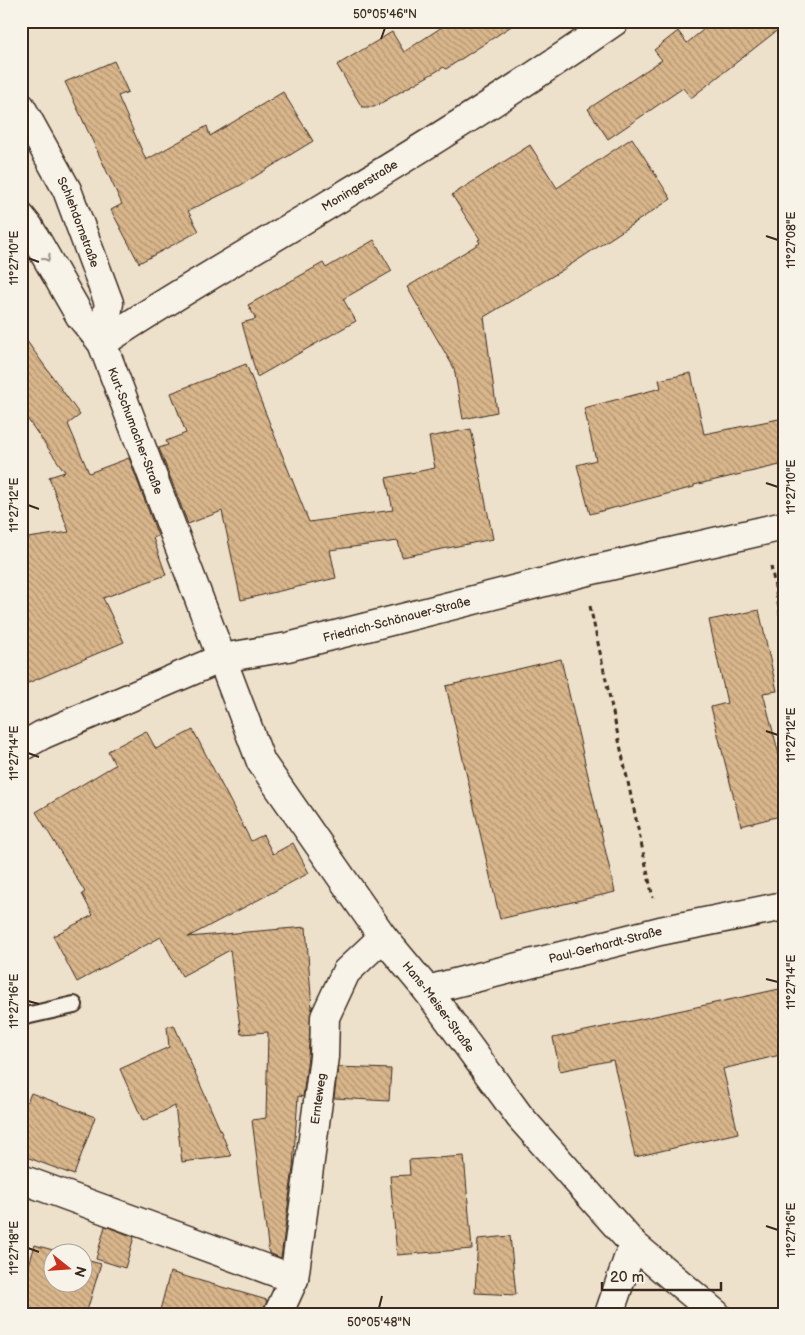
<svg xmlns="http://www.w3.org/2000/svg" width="805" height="1335" viewBox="0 0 805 1335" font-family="'Balsamiq Sans',sans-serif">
<defs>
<pattern id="building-back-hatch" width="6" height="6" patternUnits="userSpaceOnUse" patternTransform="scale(1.25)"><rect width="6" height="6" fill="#d9b68b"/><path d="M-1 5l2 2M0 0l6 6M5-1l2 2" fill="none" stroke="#b19471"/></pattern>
</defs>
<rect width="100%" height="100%" fill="#eee1cc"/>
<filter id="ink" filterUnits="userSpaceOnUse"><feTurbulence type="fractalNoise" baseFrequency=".02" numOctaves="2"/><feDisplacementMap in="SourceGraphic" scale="10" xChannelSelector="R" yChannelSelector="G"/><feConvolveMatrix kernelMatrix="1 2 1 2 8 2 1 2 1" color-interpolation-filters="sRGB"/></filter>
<g filter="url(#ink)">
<g fill="url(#building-back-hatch)" stroke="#3b2a1e">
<path d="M451,21h68l-73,48 -2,-2 -70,40h-12l-25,-42 55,-33 12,20z"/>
<path d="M714,21h70v4l-93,73 -8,-10 -75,51 -20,-30 74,-49 -8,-10 24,-19 9,12z"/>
<path d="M114,61l14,31 -10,4 28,64 61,-34 3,10 73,-44 30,49 -72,44 -53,26 11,20 -60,32 -28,-53 11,-6 -57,-122z"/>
<path d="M632,138l39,61 -110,72 -77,46 13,95 -34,7 -9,-51 -47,-81 73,-44 -2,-3 2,-1 -28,-44 78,-50 27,43z"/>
<path d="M374,240l18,31 -49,28 13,22 -99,56 -15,-54 14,-4 -8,-14 75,-42 3,5z"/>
<path d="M21,333l59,82 -12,9 21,49 40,-15 29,78 -5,2 13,37 -63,23 21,44 -103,44v-147l48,-7 -20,-55 16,-5 -44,-62z"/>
<path d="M246,364l63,158 84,-12 -7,-32 49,-10 -6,-31 42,-8 22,110 -91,18 -4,-16 -68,9 6,28 -95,22 -19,-89 -34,13 -29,-76 9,-3 -2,-4 20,-8 -15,-40z"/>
<path d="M691,373l13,61 80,-16v46l-90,21v2l-104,27 -13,-49 19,-5 -12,-52 77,-20 -2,-8z"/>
<path d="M759,610l18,81 -14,2 21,81v41l-43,11 -30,-119 16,-4 -18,-83z"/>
<path d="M561,659l54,233 -115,27 -54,-233z"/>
<path d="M193,730l58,111 12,-6 10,19 20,-11 16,30 -121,64 118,-10 6,82 -4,47 -5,41 -5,-1 -5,72 -12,90 -12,-5 -17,-133 14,-2 2,-86 -27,2 -11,-84 -48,26 -21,-39 -84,45 -24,-46 40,-21 -11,-21 3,-2 -49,-80 79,-47 -7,-14 38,-20 10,18z"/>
<path d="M784,988v66l-61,15 15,64 -103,24 -22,-97 -53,11 -7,-33z"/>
<path d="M174,1025l48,109 9,22 -49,6 -7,-56 -32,15 -23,-52 49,-22 -2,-20z"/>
<path d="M338,1067l53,2 -2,32 -55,-3z"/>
<path d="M31,1093l64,24 -21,58 -53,-20v-38z"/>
<path d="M464,1156l8,93 -75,6 -7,-79 20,-1 -1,-15z"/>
<path d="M105,1226l29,11 -9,31 -29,-9z"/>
<path d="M510,1236l6,59 -41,-2 3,-54z"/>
<path d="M35,1245l25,7h-8v30h30v-23l19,5 -15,50h-65v-23z"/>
<path d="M170,1272l97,28 -4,14h-104z"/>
</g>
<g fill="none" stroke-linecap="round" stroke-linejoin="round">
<defs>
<path id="lane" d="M21,1017l53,-12"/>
<g id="street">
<path id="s1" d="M21,107l46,83 42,113 -7,40"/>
<path id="s2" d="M21,217l8,10 51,89 22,27 159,419 122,175 44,53 93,127 113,127 83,70"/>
<path id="s3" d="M102,343c78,-52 159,-97 239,-146 93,-56 185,-114 274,-176"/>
<path id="s4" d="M21,747l21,-12 180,-77 66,-11 296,-75 200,-46"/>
<path id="s5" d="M427,990l233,-59 124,-25"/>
<path d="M21,1179l273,100 -16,35"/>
<path id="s6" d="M294,1279l30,-222 1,-40 21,-45 37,-35"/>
<path d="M609,1314l24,-70"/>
</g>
</defs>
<use href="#lane" stroke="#3b2a1e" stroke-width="20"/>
<use href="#street" stroke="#3b2a1e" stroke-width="31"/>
<g stroke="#3b2a1e" stroke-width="3" stroke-dasharray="5 4" stroke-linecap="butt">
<path d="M771,566l13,68"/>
<path d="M590,606l63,292"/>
</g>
<use href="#lane" stroke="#f7f3e8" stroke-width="16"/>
<use href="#street" stroke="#f7f3e8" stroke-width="28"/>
</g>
<defs><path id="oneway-chevron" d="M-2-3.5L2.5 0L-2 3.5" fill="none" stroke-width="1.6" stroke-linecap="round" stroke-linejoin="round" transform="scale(1.25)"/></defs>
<use stroke="#998e83" href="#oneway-chevron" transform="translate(47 258) rotate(60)"/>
</g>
<path fill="none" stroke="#3b2a1e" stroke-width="2" d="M381,39l4,-11M766,236l12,4M28,258l11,4M766,483l12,4M28,505l11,4M766,731l12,4M28,753l11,4M766,979l12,3M28,1001l11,3M766,1226l12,4M28,1248l11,4M379,1308l3,-12"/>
<g text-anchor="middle" stroke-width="5" stroke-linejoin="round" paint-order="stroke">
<g font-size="12" fill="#3b2a1e" stroke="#f7f3e8">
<text dy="4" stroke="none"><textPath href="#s3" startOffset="302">Moningerstraße</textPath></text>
<text dy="4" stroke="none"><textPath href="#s1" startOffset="129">Schlehdornstraße</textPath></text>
<text dy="4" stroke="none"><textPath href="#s2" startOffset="244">Kurt-Schumacher-Straße</textPath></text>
<text dy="4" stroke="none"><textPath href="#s4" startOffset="399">Friedrich-Schönauer-Straße</textPath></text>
<text dy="4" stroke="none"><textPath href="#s5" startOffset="184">Paul-Gerhardt-Straße</textPath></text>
<text dy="4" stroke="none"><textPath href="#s2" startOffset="901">Hans-Meiser-Straße</textPath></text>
<text dy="4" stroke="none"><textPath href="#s6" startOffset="182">Ernteweg</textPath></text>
</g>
</g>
<rect width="805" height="1335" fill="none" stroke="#f7f3e8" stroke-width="55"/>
<g transform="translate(68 1268) rotate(107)"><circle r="24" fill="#f7f3e8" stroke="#aca397"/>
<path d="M0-4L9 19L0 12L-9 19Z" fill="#c8321e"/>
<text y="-8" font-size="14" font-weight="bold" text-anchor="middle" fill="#3b2a1e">N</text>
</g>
<path d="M602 1282v8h119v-8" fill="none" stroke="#3b2a1e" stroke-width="2.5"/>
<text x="610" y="1282" font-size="15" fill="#3b2a1e" stroke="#f7f3e8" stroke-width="4" paint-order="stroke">20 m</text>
<rect x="28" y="28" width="750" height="1280" fill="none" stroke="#3b2a1e" stroke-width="2"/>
<g font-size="12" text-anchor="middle" fill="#3b2a1e">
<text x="385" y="18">50°05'46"N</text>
<text transform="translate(791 240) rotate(-90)" y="4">11°27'08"E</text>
<text transform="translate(14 258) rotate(-90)" y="4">11°27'10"E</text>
<text transform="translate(791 487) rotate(-90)" y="4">11°27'10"E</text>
<text transform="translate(14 505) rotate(-90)" y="4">11°27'12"E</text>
<text transform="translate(791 735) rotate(-90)" y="4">11°27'12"E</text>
<text transform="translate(14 753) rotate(-90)" y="4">11°27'14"E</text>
<text transform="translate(791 982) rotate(-90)" y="4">11°27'14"E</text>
<text transform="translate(14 1001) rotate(-90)" y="4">11°27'16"E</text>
<text transform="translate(791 1230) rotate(-90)" y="4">11°27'16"E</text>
<text transform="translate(14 1248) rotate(-90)" y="4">11°27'18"E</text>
<text x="379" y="1326">50°05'48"N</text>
</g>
</svg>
